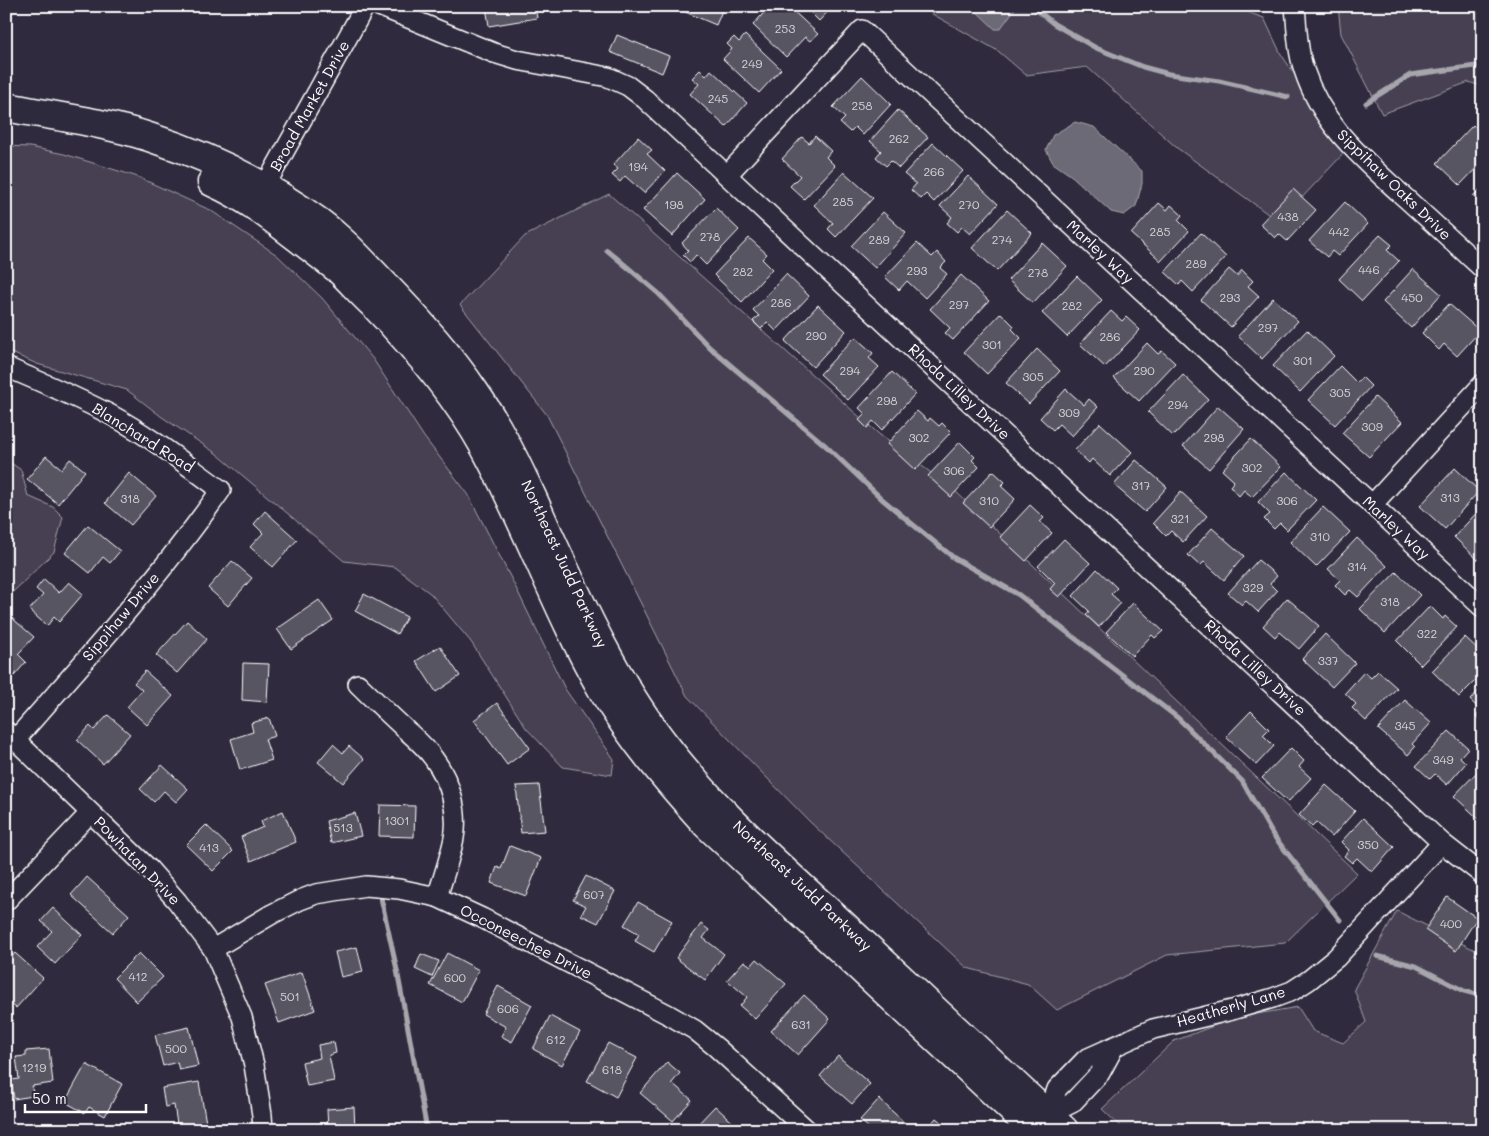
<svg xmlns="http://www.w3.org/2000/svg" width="1489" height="1136" viewBox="0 0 1489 1136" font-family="Mali,sans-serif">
<rect width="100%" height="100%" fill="#2f2a3d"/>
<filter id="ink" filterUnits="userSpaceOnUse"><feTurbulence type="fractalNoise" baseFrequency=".02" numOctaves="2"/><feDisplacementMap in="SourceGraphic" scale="10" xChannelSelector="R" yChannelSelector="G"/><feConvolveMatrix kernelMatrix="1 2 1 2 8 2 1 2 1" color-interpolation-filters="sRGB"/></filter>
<g filter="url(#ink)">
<g fill="#464152" stroke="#a2a0a8">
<path d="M918,6h312l34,12 17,36 65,97 -67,71 -102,-74 -90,-81 -61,8 -28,-24z"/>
<path d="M1338,6h145v81l-14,-5 -87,32 -41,-80z"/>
<path d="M6,146l24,1 34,7 74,23 72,33 67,45 45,43 51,61 51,78 44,57 50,98 47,97 49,70 -2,16 -49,-8 -37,-39 -55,-86 -40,-48 -36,-27 -51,-6 -127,-107 -55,-37 -35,-27 -90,-26 -30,-13 -1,-2z"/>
<path d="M609,194l271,241 73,54 404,384 -72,70 -118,12 -110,55 -29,-26 -61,-16 -157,-146 -123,-126 -140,-281 -87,-110 65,-69z"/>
<path d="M11,463l10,7 7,26 25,11 10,10 -9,35 -41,40 -7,-4v-120z"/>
<path d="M1397,911l86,43v176h-359l-22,-21 72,-68 60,-23 64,-11 15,24 30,12 23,-21 -12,-33z"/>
</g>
<g fill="#6d6a77" stroke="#a7a6ad">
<path d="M971,6h46l-17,23h-5z"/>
<path d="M1075,122l19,5 48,44v13l-6,22 -12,9 -13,-3 -38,-35 -20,-14 -7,-13 7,-15z"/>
</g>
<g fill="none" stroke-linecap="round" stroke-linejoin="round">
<g stroke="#a7a6ad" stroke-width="5">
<path d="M1032,6l22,18 42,24 47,19 26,7 50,7 69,16"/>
<path d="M1366,103l44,-28 73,-10"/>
<path d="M607,250l51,43 51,54 117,99 56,53 29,24 43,35 65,37 159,123 64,63 31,54 67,85"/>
<path d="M381,898l16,72 30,160"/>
<path d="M1377,956l39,10 48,25 19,5"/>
</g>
</g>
<g fill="#595564" stroke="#fff">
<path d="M535,6l2,12 -48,8 -3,-19z"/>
<path d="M671,6h53l-8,19z"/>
<path d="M770,6h18l30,28 -8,7 -5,-4 -19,20 -33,-32z"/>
<path d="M804,6h29l-14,15z"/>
<path d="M617,35l52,21 -7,17 -52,-21z"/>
<path d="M745,35l36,34 -22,24 -36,-34 9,-10 -5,-5 7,-7 5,5z"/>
<path d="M700,70l6,6 5,-6 36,33 -21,24 -36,-33 9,-10 -7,-6z"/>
<path d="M862,76l29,28 -28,31 -8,-8 -5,5 -10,-9 5,-5 -12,-11z"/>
<path d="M898,110l30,27 -29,31 -8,-7 -5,5 -10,-9 5,-6 -11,-10z"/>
<path d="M1473,125l8,8 -6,6 8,7v15l-23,24 -23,-22z"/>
<path d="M815,136l16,15 -5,6 9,9 -31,33 -14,-13 10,-10 -18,-17 20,-22 7,6z"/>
<path d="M638,137l14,13 -5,4 18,17 -21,22 -19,-17 -5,6 -8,-7 6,-6 -5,-4z"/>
<path d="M933,143l30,28 -29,31 -8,-8 -5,5 -10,-9 5,-6 -12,-10z"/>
<path d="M844,172l29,26 -37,39 -8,-8 5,-6 -19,-18z"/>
<path d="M677,173l28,26 -33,37 -29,-26z"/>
<path d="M968,176l30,28 -28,30 -8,-7 -5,5 -10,-9 5,-6 -12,-11z"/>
<path d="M1483,186v19l-10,-9z"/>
<path d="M1293,189l23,21 -29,31 -8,-7 -4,4 -15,-14z"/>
<path d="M1345,202l23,22 -30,32 -6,-5 -5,6 -18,-16z"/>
<path d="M1159,203l8,7 4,-5 11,10 -4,5 11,11 -28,30 -30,-27z"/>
<path d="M716,208l23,22 -33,35 -10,-10 -6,7 -7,-7 5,-5 -6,-7z"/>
<path d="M1007,210l25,23 -35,38 -25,-23z"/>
<path d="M883,212l23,21 -31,35 -24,-22z"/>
<path d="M1201,233l25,24 -33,35 -11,-11 -3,4 -14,-13z"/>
<path d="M1380,235l12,10 -5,5 12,11 -37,40 -23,-22z"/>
<path d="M749,238l18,16 -5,5 10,10 -30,33 -28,-27z"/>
<path d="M917,243l15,14 5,-5 9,10 -6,6 7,6 -22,24 -18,-17 -8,9 -14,-13z"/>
<path d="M1042,243l25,23 -34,37 -25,-23z"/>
<path d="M1229,269l8,7 5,-6 11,11 -5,5 11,10 -28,31 -30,-27z"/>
<path d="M1413,269l28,25 -30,34 -28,-26z"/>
<path d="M786,274l23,22 -33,35 -9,-9 -6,7 -8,-8 6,-5 -6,-6z"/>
<path d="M961,275l28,26 -36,39 -8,-7 5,-5 -20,-19z"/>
<path d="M1077,276l25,24 -35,37 -25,-24z"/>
<path d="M1273,298l25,23 -36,38 -24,-23z"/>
<path d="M1449,304l31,27 -23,25 -13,-12 -5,6 -17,-17z"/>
<path d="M818,305l28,26 -33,36 -28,-26z"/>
<path d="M1111,311l11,10 4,-4 14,13 -35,37 -25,-23z"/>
<path d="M1001,313l13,13 -2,3 9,9 -34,36 -23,-22z"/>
<path d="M1307,330l27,26 -34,36 -27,-26z"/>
<path d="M855,337l18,16 -4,5 10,9 -31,33 -28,-26z"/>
<path d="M1147,343l11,11 4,-3 13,12 -36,38 -25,-23z"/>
<path d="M1037,349l23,22 -31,33 -23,-21z"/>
<path d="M1340,366l17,17 5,-6 9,9 -36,39 -27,-25z"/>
<path d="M892,372l23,22 -33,36 -9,-9 -6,7 -8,-8 6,-6 -6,-6z"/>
<path d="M1183,375l25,24 -35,37 -25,-24z"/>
<path d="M1066,389l18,16 5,-6 9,8 -26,29 -13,-12 -6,6 -13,-12z"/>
<path d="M1375,397l27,25 -33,35 -27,-24z"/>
<path d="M1218,406l26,23 -35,40 -26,-23z"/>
<path d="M917,411l11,10 2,-3 9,8 3,-3 9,9 -36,38 -28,-26z"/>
<path d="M1100,423l32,29 -22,24 -18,-17 -3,4 -14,-13z"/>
<path d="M1251,439l30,28 -29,30 -8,-7 -5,6 -9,-10 4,-5 -12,-11z"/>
<path d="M960,442l15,15 -3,3 7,7 -28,30 -23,-21z"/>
<path d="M46,456l16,13 8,-10 15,12 -27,33 -31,-25z"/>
<path d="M1136,460l31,27 -22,25 -31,-27z"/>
<path d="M1455,468l24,23 -34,38 -25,-23z"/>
<path d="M993,471l12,11 -4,4 14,13 -26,28 -26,-24z"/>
<path d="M1286,472l30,28 -29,30 -7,-7 -6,6 -10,-10 6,-5 -12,-12z"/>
<path d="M129,473l27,23 -25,29 -26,-22z"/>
<path d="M1181,492l26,24 -24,26 -12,-11 -5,5 -13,-13z"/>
<path d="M1030,505l14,13 -4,4 12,11 -26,28 -26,-24z"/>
<path d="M1483,506v49l-5,5 -24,-23z"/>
<path d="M1323,507l27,25 -34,35 -26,-25z"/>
<path d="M265,511l32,29 -24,27 -23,-20 13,-14 -9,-9z"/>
<path d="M88,525l32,26 -10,12 -7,-6 -13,16 -25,-20z"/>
<path d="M1212,528l32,28 -20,24 -20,-18 -4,4 -12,-11z"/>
<path d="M1357,538l30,28 -29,31 -8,-7 -5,5 -10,-10 5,-5 -12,-11z"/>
<path d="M1064,539l26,24 -31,34 -9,-8 5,-6 -17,-17z"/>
<path d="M1258,560l19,16 -7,8 7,7 -19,21 -12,-11 -4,4 -14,-12z"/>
<path d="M232,561l20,17 -24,28 -20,-18z"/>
<path d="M1097,569l20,19 -6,6 10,9 -22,24 -13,-12 3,-4 -16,-15z"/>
<path d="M1396,572l24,23 -35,38 -25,-24z"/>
<path d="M44,579l15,14 10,-11 14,12 -24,28 -5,-5 -7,9 -18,-16 14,-15 -7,-6z"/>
<path d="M364,594l43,23 -10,17 -42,-23z"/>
<path d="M1287,598l32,28 -20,23 -20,-17 -4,5 -12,-11z"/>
<path d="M319,600l14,20 -42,29 -14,-20z"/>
<path d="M1133,603l30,28 -8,7 -3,-3 -20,21 -26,-24z"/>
<path d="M1430,606l13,13 2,-3 12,11 -36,38 -24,-24z"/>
<path d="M12,618l22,19 -16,17 8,8 -12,14 -8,-7v-45z"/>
<path d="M187,621l20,18 -30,34 -21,-18z"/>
<path d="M1325,634l30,29 -23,24 -30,-28z"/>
<path d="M1465,637l18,17v19l-24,24 -27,-26z"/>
<path d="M440,646l20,30 -24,16 -20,-31z"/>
<path d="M243,663l26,1 -2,38 -25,-2z"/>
<path d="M145,671l28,25 -26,29 -20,-18 15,-17 -8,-7z"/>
<path d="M1378,671l19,17 -31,33 -14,-13 4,-4 -11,-11 19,-21 7,6z"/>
<path d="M1483,686v36l-7,-6 5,-5 -11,-11z"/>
<path d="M1405,700l26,23 -19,21 3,3 -7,8 -30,-26z"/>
<path d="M497,703l33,45 -23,17 -33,-45z"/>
<path d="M1251,711l18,18 -6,6 11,11 -18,19 -30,-28z"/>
<path d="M108,715l22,19 -27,30 -26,-24 13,-14 4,4z"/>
<path d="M269,718l6,18 -10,3 7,21 -32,10 -9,-31 22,-7 -2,-9z"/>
<path d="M1449,731l19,17 -8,9 6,6 -19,22 -12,-11 -5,5 -14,-13z"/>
<path d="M333,744l10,9 6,-7 15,13 -21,24 -25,-21z"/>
<path d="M1291,748l13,13 -5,6 12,11 -23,24 -26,-24z"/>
<path d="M162,765l26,24 -12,13 -12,-11 -10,11 -14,-13z"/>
<path d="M1477,772l6,6v45l-29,-27z"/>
<path d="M539,785l6,46 -24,2 -5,-47z"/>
<path d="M1326,785l29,26 -23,26 -16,-15 -4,4 -13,-11z"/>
<path d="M380,805l35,1 -1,31 -35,-1z"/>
<path d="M283,811l13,31 -45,19 -10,-24 22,-10 -2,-6z"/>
<path d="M355,813l6,23 -30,7 -5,-22z"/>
<path d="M1363,818l31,29 -22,25 -15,-14 -5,5 -8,-7 5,-6 -8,-8z"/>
<path d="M206,825l27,26 -20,20 -27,-26z"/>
<path d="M510,846l31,12 -15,38 -35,-13 6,-16 4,2z"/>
<path d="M586,876l29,15 -17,32 -17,-8 5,-9 -13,-6z"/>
<path d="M87,877l42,38 -16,18 -42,-38z"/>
<path d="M1447,897l30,21 -21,33 -31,-21z"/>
<path d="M638,902l34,19 -18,31 -19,-11 4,-7 -15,-9z"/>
<path d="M53,908l29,27 -27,29 -18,-17 15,-16 -11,-10z"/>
<path d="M701,924l8,6 -6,8 21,16 -19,26 -29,-22z"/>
<path d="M1483,936v22l-8,-3z"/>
<path d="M357,947l6,25 -22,5 -6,-25z"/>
<path d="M15,953l28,25 -27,30 -10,-8v-22l3,-3 -3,-3v-9z"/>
<path d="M139,953l24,24 -26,25 -23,-24z"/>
<path d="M447,953l32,17 -17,32 -32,-17z"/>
<path d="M421,954l18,7 -7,16 -17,-8z"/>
<path d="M757,959l29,25 -31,35 -15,-13 7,-9 -20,-17 17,-19 7,5z"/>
<path d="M302,972l13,38 -36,13 -14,-38z"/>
<path d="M498,986l34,19 -20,37 -11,-6 5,-9 -23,-13z"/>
<path d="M804,995l26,24 -32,36 -27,-24z"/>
<path d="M550,1016l30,16 -18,33 -29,-16z"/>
<path d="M189,1027l9,39 -19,4 -2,-8 -14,4 -8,-31z"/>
<path d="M334,1042l2,11 -7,2 5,26 -27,5 -5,-24 18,-4 -2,-13z"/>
<path d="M608,1043l29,15 -21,39 -29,-16z"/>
<path d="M49,1049l4,34 -21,3 1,10 -19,3 -3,-19 8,-1 -3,-22 10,-1v-5z"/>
<path d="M838,1056l32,28 -18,20 -32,-28z"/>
<path d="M667,1062l13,11 -8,10 20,17 -19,21 -33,-28z"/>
<path d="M86,1064l36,20 -17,32 -16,-9 -4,6 -20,-11z"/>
<path d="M199,1082l8,47 -29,1 -4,-25 -9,2 -3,-19z"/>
<path d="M879,1099l29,27 -3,4h-34l-11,-10z"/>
<path d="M715,1106l26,24h-42l-3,-4z"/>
<path d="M354,1107l1,23h-27l-1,-21z"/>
<path d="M936,1118l14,12h-24z"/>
</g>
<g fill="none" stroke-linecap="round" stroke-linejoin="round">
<defs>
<g id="minor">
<path d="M379,6l115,47 23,7 91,17 20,9 17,13 782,730 15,14 41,32"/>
<path d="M1295,6c2,21 2,44 9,64 18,55 57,87 97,124 28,25 55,50 82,75"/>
<path d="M727,175l135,-145 621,578"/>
<path d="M259,197l106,-191"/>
<path d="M6,367c35,15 71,30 105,48 39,21 74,49 110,75 -62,88 -134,169 -206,250"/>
<path d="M1372,505l111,-121"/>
<path d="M358,684c15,15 31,30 47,45 10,9 21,18 29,30 16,22 25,52 20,79 -4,20 -11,40 -17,59"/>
<path d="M7,732l142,137 28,32 36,48 29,68 12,48 8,50 1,15"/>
<path d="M6,901l84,-88"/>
<path d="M213,949l59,-35 28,-14 16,-6 50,-8 33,3 38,8 45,21 187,97 26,15 22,18 90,82"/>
<path d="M1048,1115l9,-26 29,-30 67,-30 79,-19 41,-12 19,-7 17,-11 27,-22 106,-115"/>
<path d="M1044,1119l4,-4 24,-12 28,-30 14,-26"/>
</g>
<g id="highway">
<path d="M6,107c47,9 97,15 143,30 59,19 119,48 170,85 23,17 42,38 61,58 34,35 67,71 94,111 19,27 35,57 49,87 9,18 17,37 25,55 33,72 66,145 114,208 51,68 115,123 177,180 75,70 150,139 225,209"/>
<path d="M212,182c32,14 59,35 86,56 14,11 27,21 40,31 12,11 23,24 35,35 43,44 82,90 112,144 43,79 73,165 118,243 29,49 66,92 104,134l327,305"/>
</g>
</defs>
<use href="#minor" stroke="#fff" stroke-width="22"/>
<use href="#highway" stroke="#fff" stroke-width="31"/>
<use href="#minor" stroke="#2f2a3d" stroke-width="19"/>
<use href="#highway" stroke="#2f2a3d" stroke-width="28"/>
</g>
</g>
<g text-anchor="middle" stroke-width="4.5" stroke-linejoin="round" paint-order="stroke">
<g font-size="12" fill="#d6d4d8">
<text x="785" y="33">253</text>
<text x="752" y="68">249</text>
<text x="718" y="103">245</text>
<text x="862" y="110">258</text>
<text x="899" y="143">262</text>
<text x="638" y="171">194</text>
<text x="934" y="176">266</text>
<text x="843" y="206">285</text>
<text x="674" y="209">198</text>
<text x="969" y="209">270</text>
<text x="1288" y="221">438</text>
<text x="1160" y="236">285</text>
<text x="1339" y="236">442</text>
<text x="710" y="241">278</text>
<text x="879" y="244">289</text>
<text x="1002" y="244">274</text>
<text x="1196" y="268">289</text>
<text x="1369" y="274">446</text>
<text x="917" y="275">293</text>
<text x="743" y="276">282</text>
<text x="1038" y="277">278</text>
<text x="1230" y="302">293</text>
<text x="1412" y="302">450</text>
<text x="781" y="307">286</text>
<text x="959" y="309">297</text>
<text x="1072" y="310">282</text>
<text x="1268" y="332">297</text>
<text x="816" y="340">290</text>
<text x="1110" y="341">286</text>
<text x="992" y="349">301</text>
<text x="1303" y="365">301</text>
<text x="850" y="375">294</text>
<text x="1144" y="375">290</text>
<text x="1033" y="381">305</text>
<text x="1340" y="397">305</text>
<text x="887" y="405">298</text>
<text x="1178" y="409">294</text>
<text x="1069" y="417">309</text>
<text x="1372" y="431">309</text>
<text x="919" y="442">302</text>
<text x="1214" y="442">298</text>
<text x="1252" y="472">302</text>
<text x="954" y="475">306</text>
<text x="1141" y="490">317</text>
<text x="1450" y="502">313</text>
<text x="130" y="503">318</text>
<text x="989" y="505">310</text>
<text x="1287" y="505">306</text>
<text x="1180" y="523">321</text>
<text x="1320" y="541">310</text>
<text x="1357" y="571">314</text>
<text x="1253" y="592">329</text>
<text x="1390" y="606">318</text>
<text x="1427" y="638">322</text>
<text x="1328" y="665">337</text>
<text x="1405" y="730">345</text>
<text x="1443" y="764">349</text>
<text x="397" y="825">1301</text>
<text x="343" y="832">513</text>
<text x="1368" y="849">350</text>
<text x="209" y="852">413</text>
<text x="594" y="899">607</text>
<text x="1451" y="928">400</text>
<text x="138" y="981">412</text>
<text x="455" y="982">600</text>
<text x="290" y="1001">501</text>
<text x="508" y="1013">606</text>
<text x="801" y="1029">631</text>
<text x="556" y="1044">612</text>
<text x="176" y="1053">500</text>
<text x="34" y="1072">1219</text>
<text x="612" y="1074">618</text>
</g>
<g font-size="15" fill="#fff" stroke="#2f2a3d">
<text transform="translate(310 106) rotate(-61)" y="5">Broad Market Drive</text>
<text transform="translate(1394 185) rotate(44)" y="5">Sippihaw Oaks Drive</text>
<text transform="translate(1100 252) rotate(43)" y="5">Marley Way</text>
<text transform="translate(959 392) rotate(43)" y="5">Rhoda Lilley Drive</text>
<text transform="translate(143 438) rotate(32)" y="5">Blanchard Road</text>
<text transform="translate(1396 528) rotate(43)" y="5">Marley Way</text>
<text transform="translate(564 564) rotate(65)" y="5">Northeast Judd Parkway</text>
<text transform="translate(121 617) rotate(-50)" y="5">Sippihaw Drive</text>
<text transform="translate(1255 668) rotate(43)" y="5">Rhoda Lilley Drive</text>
<text transform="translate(137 861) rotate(46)" y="5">Powhatan Drive</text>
<text transform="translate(802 886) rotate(43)" y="5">Northeast Judd Parkway</text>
<text transform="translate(526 942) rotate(27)" y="5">Occoneechee Drive</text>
<text transform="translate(1231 1007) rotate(-16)" y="5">Heatherly Lane</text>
</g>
</g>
<rect width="1489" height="1136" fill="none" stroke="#2f2a3d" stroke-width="25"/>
<rect x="12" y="12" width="1464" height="1111" fill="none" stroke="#fff" stroke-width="2" filter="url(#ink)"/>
<path d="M25 1104v8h121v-8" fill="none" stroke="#ffffff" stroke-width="2.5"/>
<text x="32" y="1104" font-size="15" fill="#ffffff" stroke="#2f2a3d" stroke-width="4" paint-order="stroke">50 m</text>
</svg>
